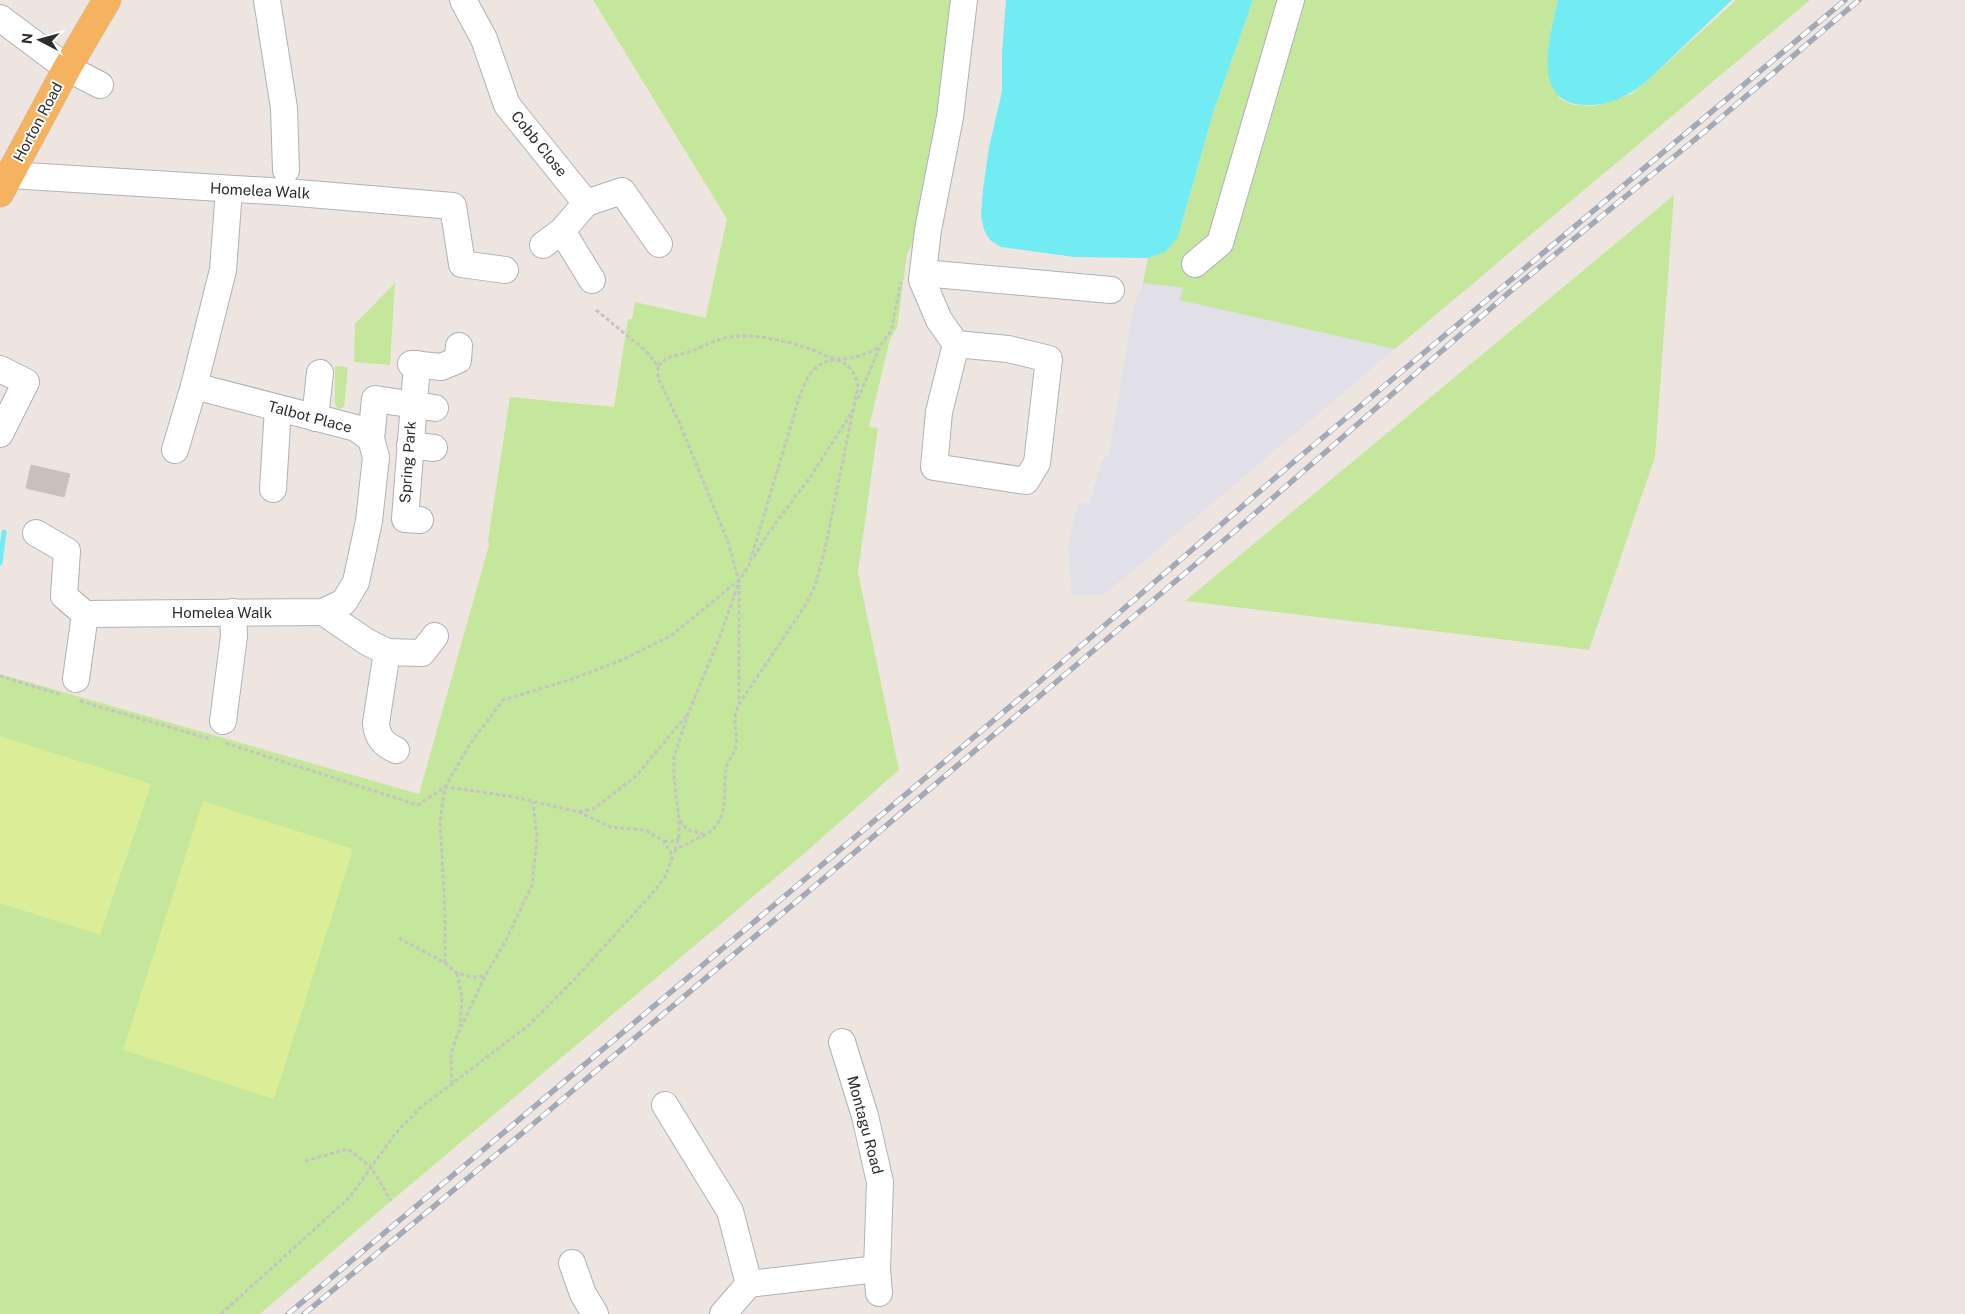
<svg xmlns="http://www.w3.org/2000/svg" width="1965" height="1314" viewBox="0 0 1965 1314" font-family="'Public Sans',sans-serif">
<rect width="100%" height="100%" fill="#efe5e0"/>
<path fill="#e1e0e8" d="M1143,283l41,5 -4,12 215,49 -290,245 -33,1 -4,-50 10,-43 11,2 14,-46 6,-4 24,-146z"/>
<g fill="#c5e79b">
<path d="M593,0h360l-31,224 -15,30 -10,74 -7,11 -21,88 9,1 -20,144 41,198 -99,87 -409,344 -131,113h-260v-640l419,120 70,-249 -1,-5 22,-143 104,10 14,-88h4l3,-17 71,16 1,-7 20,-92z"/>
<path d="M1253,0h305l-7,30 8,68 14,7 22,1 36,-12 15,-12 90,-82h74l-415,349 -216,-49 5,-12 -41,-5 5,-25 17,-6 13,-15 35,-124z"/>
<path d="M1674,195l-19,262 -66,193 -404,-49z"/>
<path d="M395,283l-5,82 -36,-3 1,-38z"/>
<path d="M335,366l13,1 -4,40 -6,2 -3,-6z"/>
</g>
<g fill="#dbee97">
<path d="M0,736l151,48 -51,151 -100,-32z"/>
<path d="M203,801l150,48 -79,250 -151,-49z"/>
</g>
<g fill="#71ecf3">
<path d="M1006,0h247l-40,113 -35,124 -13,15 -17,6 -74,-1 -73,-10 -11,-7 -6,-10 -3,-13 2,-28 6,-42 13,-56v-38z"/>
<path d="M1558,0h174l-86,82c-16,13 -38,24 -59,23 -58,0 -37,-69 -29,-105z"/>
</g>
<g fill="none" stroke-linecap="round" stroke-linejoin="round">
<path stroke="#71ecf3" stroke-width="5" d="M0,563l4,-31"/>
</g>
<path fill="#c8c1bb" stroke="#cbc1b9" d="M31,465l39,9 -6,23 -38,-9z"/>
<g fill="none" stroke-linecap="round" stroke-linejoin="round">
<defs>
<g id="minor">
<path d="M267,0l17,108 2,62"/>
<path d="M463,0l21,39 23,66 79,98"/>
<path d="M0,18l67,50 33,17"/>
<path d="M10,175l276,17 167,14 9,58"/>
<path d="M543,245l19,-14"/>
<path d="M462,264l43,6"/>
<path d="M1195,264l25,-21 71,-243"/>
<path d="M923,273l188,17"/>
<path d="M592,280l-30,-49 24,-28 36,-12 37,53"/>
<path d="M956,344l52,5 41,10 -12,104 -11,18 -92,-14 5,-55 17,-68 -17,-24 -17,-40 6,-50 22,-113 14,-117"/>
<path d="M411,364l30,3 17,-7 1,-14"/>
<path d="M417,364l-12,155 15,1"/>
<path d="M0,369l26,13 -26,52"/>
<path d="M315,418l5,-45"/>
<path d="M371,439l4,-40 60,9"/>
<path d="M410,445l24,3"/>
<path d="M175,450l19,-64 29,-116 6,-80"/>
<path d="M273,489l5,-81"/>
<path d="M36,533l31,18 -3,45 21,18 238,-2 21,-10 12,-20 13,-61 7,-64 -5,-18 -15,-11 -162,-42"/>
<path d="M323,612l44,30 20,10"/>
<path d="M76,679l9,-65"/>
<path d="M223,721l11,-85 -1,-24"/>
<path d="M396,750c-13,-6 -19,-13 -20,-27l11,-71 35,1 13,-17"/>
<path d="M842,1042l23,74 15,66 -3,87 2,24"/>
<path d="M665,1105l65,106 19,73"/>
<path d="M572,1263l11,31 12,20"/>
<path d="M723,1314l26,-30 128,-15"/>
</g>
<path id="major" d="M0,193l67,-125 40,-68"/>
</defs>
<use href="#minor" stroke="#adb2ba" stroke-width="28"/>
<use href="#major" stroke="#c4c4c4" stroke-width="29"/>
<g stroke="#c4c4c4" stroke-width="3" stroke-dasharray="4 2.5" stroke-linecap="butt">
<path d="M596,310l50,41 12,15v12l21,44 49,120 11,39v122"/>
<path d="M658,366c15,-14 18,-9 34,-15 16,-7 29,-14 47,-15 23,-1 50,6 72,13 8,3 20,10 28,10 13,0 30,-5 40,-12"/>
<path d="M858,399l22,-53 11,-15 10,-49"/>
<path d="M754,557l15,-25 42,-56 43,-67"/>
<path d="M0,676l62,19"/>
<path d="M80,701l130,38"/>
<path d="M579,812l16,-4 41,-32 50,-60"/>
<path d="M680,820l7,10 16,4"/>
<path d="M664,841l7,1 8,-4"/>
<path d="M675,850l4,-12v-18l-5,-43v-20l14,-43 33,-80 18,-53 12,-19"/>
<path d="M674,852c13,-12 34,-14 44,-29 10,-15 5,-37 8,-53 1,-10 9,-16 10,-25 2,-17 -5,-23 3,-41l66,-98 10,-20 10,-37 33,-163c-6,-30 -32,-35 -50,-9 -3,5 -5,12 -8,18l-50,167"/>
<path d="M399,938l46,25 12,10 15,4 13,-1"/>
<path d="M445,963v-50l-5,-93 5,-33 25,-43 33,-44 66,-20 53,-20 50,-25 66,-54"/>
<path d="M457,973l5,24 -2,30"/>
<path d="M452,1084l-1,-29 5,-17 29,-62 20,-34 27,-57 5,-47 -4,-36"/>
<path d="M305,1161l43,-12 23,18 20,34"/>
<path d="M221,1314l129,-117 45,-63 25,-26 109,-83 44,-44 77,-85 15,-19 8,-21 -10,-16 -18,-10 -35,-3 -31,-15 -70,-16 -64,-9 -27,18 -193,-62"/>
</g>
<use href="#minor" stroke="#fff" stroke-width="26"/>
<use href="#major" stroke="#f5b25f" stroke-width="28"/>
<defs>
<g id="rail">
<path d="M288,1314l743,-625 259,-224 555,-465"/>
<path d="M304,1314l228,-189 697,-589 284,-247 191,-157 155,-132"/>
</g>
</defs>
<use href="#rail" stroke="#a2aab8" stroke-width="5.5"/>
<use href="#rail" stroke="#fff" stroke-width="4" stroke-dasharray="11" stroke-linecap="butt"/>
</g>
<g text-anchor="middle" stroke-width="4" stroke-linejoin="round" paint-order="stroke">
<g font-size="15" fill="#2d2d2d" stroke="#fff">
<text transform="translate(38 122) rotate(-62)" y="5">Horton Road</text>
<text transform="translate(539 144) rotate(51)" y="5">Cobb Close</text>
<text transform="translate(260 191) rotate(3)" y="5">Homelea Walk</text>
<text transform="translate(310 417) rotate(15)" y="5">Talbot Place</text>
<text transform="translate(408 462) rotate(-86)" y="5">Spring Park</text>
<text x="222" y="618">Homelea Walk</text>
<text transform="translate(865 1125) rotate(75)" y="5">Montagu Road</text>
</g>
</g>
<g transform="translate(40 40) rotate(276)" stroke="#ffffff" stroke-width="4" paint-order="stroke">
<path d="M0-4L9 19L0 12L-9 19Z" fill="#2d2d2d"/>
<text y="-8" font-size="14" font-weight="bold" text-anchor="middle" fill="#2d2d2d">N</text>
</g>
</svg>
